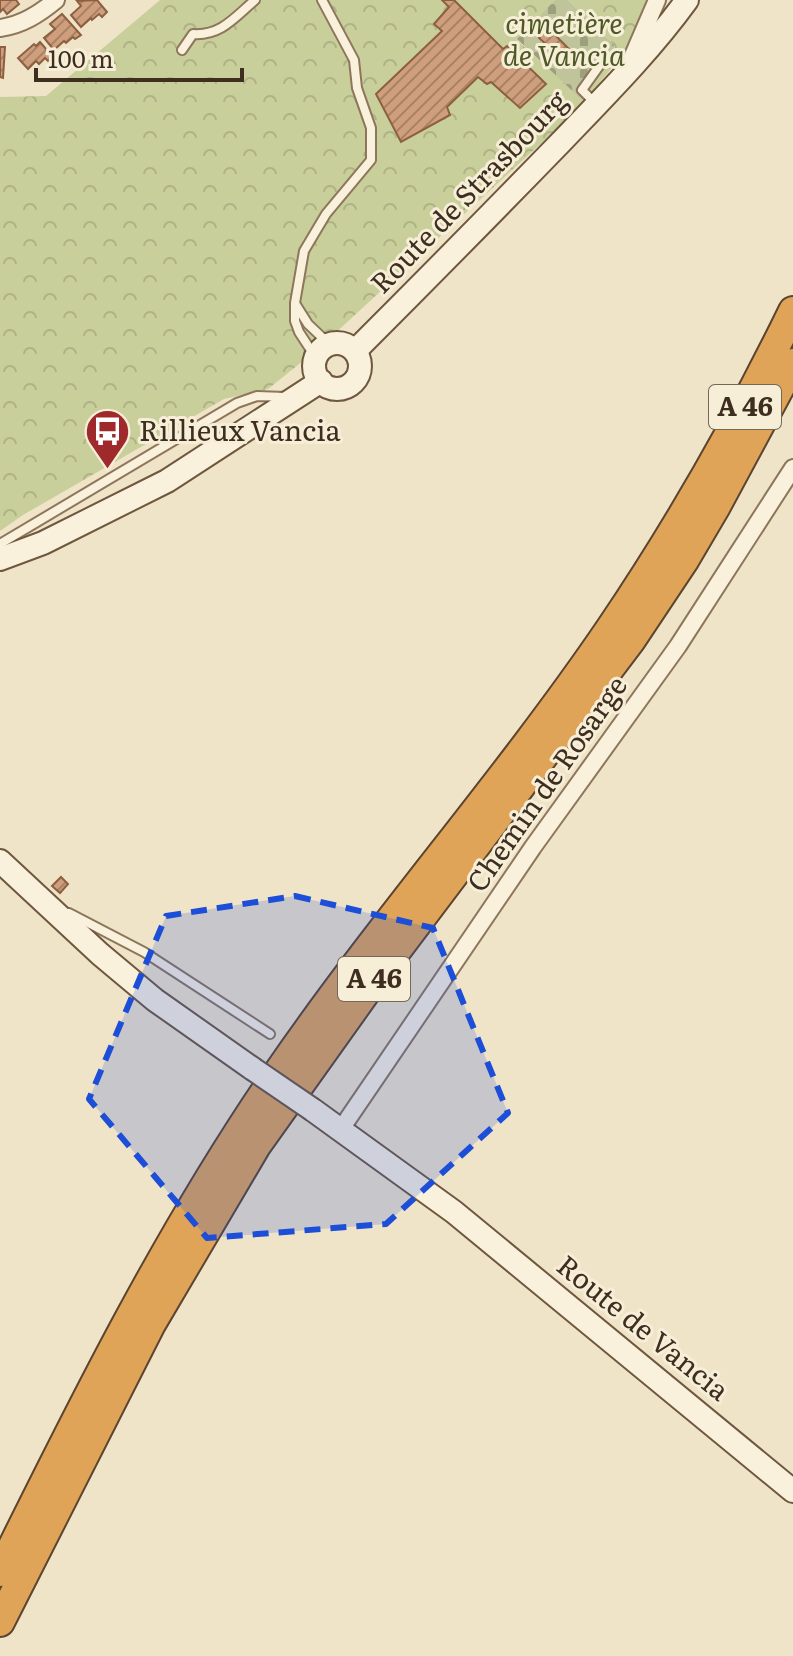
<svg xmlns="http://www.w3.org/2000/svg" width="793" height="1656" viewBox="0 0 793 1656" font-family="Literata,serif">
<defs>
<pattern id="forest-crowns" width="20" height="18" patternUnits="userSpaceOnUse" patternTransform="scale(2)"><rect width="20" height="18" fill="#c9cf9b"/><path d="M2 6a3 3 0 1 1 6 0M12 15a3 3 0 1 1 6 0" fill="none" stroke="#aeb285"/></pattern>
<pattern id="cemetery-stones" width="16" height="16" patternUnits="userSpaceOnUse" patternTransform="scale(2)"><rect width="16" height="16" fill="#bfc49a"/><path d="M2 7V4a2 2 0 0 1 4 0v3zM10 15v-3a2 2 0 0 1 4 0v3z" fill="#9ca07d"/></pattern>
<pattern id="building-hatch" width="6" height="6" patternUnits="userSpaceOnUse" patternTransform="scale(2)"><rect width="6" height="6" fill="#cf9f7d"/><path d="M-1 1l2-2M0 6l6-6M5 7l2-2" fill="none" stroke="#a98266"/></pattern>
</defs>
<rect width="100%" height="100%" fill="#f0e4c8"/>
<path fill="url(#forest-crowns)" d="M160,0h395l-38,40 65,59 33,-53 -47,-46h83l-30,57 -47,56 -256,236 -50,40 -44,10 -201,116 -23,16v-434l46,-1z"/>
<path fill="url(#cemetery-stones)" d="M555,0h13l47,46 -33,54 -65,-61z"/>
<g fill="url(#building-hatch)" stroke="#8d5f41" stroke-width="2">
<path d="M0,0h16l3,4 -12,10 -4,-5 -3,3z"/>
<path d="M97,0l10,12 -5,5 -3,-3 -7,6 -1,-2 -10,9 -10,-12 10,-9 -4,-5z"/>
<path d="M442,0h12l49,49 4,-3 39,38 -26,24 -29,-26 -4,2 -9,-7 -31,30 3,8 -49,27 -25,-48 66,-63 -8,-7 15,-17z"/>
<path d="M62,14l19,21 -6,4 -2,-2 -7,6 -2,-2 -10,9 -10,-12 11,-9 -5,-5z"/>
<path d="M548,28l27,27 -8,8 -28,-25z"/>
<path d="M40,42l13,15 -5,4 -3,-3 -6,6 -3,-3 -8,8 -10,-11 16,-14 2,2z"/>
<path d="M0,47h5l-2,31 -3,-1z"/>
<path d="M61,877l7,7 -8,9 -8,-7z"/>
</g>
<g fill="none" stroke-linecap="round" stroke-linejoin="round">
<defs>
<g id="lane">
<path d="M182,50l11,-16c28,2 42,-17 62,-34"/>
<path d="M596,104l-14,-14 20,-28"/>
<path d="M296,305l12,19 21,20"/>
<path d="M316,358l-17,-26 -4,-11v-18l9,-52 22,-37 45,-54v-32l-14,-40 -3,-28 -32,-60"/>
<path d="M0,544l237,-141 20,-7 28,1"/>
<path d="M69,913l75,39 126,82"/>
</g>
<g id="street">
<path d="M0,28c22,-3 39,-14 56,-28"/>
<path d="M629,65l28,-65"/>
<path d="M341,1129l192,-282 145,-201 115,-178"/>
</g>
<g id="secondary">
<circle cx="337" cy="366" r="23"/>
<path d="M355,351c69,-69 138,-139 206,-209 44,-46 89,-91 126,-142"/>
<path d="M0,559l43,-16 124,-62 154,-100"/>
<path d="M0,861l100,93 55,46 98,69"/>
<path d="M313,1110l141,102 339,279"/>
</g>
<g id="highway">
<path d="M0,1572c84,-170 169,-341 277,-498 105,-153 228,-291 333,-445 69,-102 129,-207 183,-318"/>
<path d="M0,1622l151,-298 105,-178 119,-167 256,-339 54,-81 30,-51 78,-145"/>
</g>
</defs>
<use href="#lane" stroke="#8d765c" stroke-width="12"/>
<use href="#street" stroke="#8d765c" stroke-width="20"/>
<use href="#secondary" stroke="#6f573f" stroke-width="26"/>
<use href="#highway" stroke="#5b4430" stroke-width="32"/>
<use href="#lane" stroke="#faf1dc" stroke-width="8"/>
<use href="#street" stroke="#faf1dc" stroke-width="16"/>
<use href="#secondary" stroke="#faf1dc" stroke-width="22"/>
<use href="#highway" stroke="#e0a458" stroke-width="28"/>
<defs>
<path id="secondary-bridge" d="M253,1069l60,41"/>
</defs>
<use href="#secondary-bridge" stroke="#6f573f" stroke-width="26" stroke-linecap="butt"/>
<use href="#secondary-bridge" stroke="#faf1dc" stroke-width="22"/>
</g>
<path fill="#1d4ed8" fill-opacity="0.2" stroke="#1d4ed8" stroke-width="6" stroke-dasharray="16 10" stroke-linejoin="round" d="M295,896l138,32 75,185 -122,111 -179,14 -118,-139 77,-183z"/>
<defs>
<symbol id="bus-pin" viewBox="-11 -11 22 30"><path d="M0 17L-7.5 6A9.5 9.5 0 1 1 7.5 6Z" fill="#9e2a2b" stroke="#f7eed8"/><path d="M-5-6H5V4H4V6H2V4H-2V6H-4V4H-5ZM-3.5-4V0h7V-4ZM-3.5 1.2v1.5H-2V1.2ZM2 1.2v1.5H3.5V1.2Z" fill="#fff"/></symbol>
</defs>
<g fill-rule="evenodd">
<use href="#bus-pin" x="82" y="406" width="51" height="69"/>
</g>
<g text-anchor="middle" stroke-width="6" stroke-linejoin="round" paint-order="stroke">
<g fill="#f7eed8" stroke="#756857" stroke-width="2">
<rect x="709" y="385" width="72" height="44" rx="6"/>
<rect x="338" y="957" width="72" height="44" rx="6"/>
</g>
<g font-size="26" font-weight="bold" fill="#3d2e20">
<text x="745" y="416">A 46</text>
<text x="374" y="988">A 46</text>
</g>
<g font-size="28" font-style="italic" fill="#4d5a26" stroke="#f7eed8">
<text x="564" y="34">cimetière<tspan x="564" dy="32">de Vancia</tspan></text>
</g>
<g font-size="28" fill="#3d2e20" stroke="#f7eed8">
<text transform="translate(469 192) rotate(-46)" y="10">Route de Strasbourg</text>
<text transform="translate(547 784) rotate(-55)" y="10">Chemin de Rosarge</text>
<text transform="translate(643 1328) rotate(39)" y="10">Route de Vancia</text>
</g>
<g font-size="28" fill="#3d2e20" stroke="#f7eed8" text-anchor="start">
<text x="139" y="441">Rillieux Vancia</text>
</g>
</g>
<path d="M36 68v12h206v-12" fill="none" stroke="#3d2e20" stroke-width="4"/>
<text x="48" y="68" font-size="24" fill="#3d2e20" stroke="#f7eed8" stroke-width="6" paint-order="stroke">100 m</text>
</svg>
